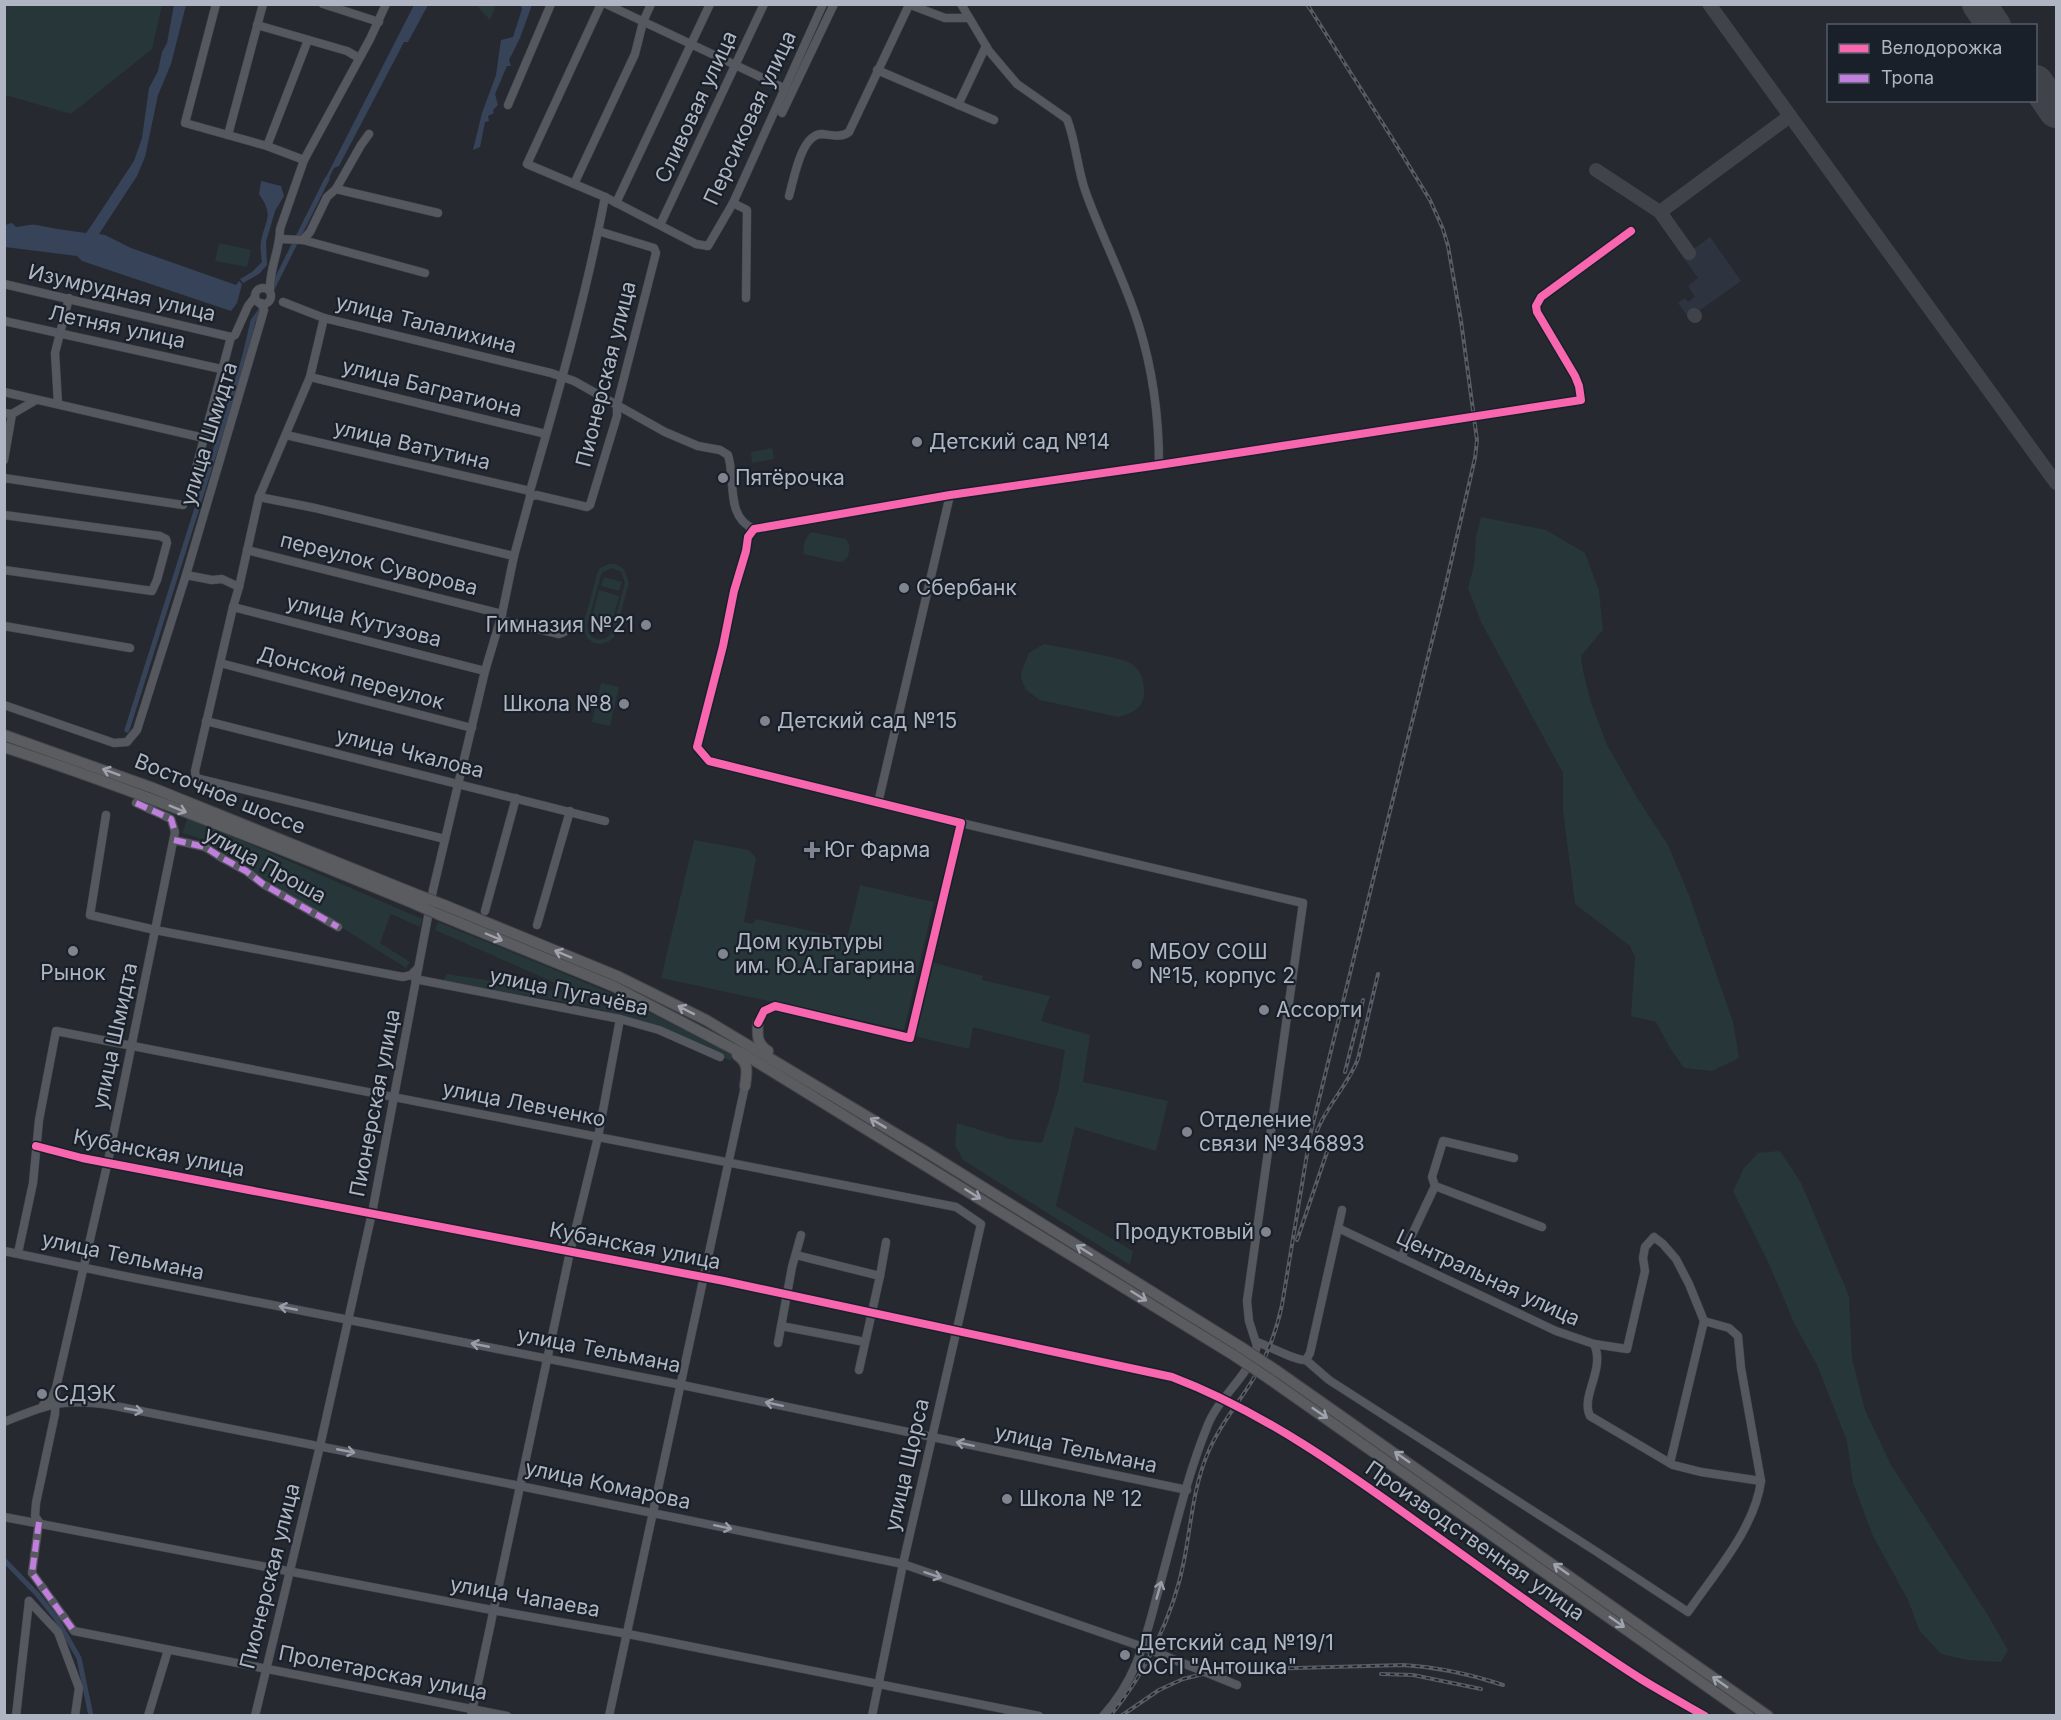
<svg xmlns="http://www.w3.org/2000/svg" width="2061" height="1720" viewBox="0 0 2061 1720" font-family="Inter,sans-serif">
<rect width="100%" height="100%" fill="#262a30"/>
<path fill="#2e343f" d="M1710,237l31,44 -52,37 -11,-15 7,-5 3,4 7,-5 -7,-11 10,-8 -15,-21z"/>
<g fill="#273638" fill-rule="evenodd">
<path d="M4,5l1,-1 157,1 -10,44 -81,65 -66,-19z"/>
<path d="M476,5h20l-6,15z"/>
<path d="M219,243l32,7 -4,17 -32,-6z"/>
<path d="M772,448l2,11 -22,4 -1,-11z"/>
<path d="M1481,517l65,13 39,23 14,38 4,39 -22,26 2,15 8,31 16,43 31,54 30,46 21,50 44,127 6,36 -27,13 -28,-3 -14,-20 -14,-26 -25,-6 4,-59 -5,-11 -55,-42 -12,-94v-37l-82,-151 -13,-34 6,-23 2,-29z"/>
<path d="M811,532l35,7 4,7c-1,8 -2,16 -12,16l-34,-8c-2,-6 1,-17 7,-22z"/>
<path d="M609,564h7l8,5 5,14 -15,54 -5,4 -7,3 -8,-1 -7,-5 -4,-12 14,-52 3,-6zM612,568l9,4 4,11 -14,51c-7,7 -16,7 -22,0l-2,-8 14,-51 2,-3z"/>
<path d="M604,577l18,5 -3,9 -18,-5z"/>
<path d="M599,590l20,6 -7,27 -20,-5z"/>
<path d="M1044,644c15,3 77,13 86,19 12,7 15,19 14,32 -2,14 -13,19 -26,22l-78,-17 -14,-10 -5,-12 1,-8 7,-17z"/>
<path d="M601,683l18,4 -9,39 -18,-4z"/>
<path d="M188,817l234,102 -2,8 -29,-13 -11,29 30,19 -4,6 -204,-129 -20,-6z"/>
<path d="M694,840l55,10 7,8 -12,64 9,2 3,-5 91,20 13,-54 74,17 -30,128 -243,-52z"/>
<path d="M438,922l175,72 118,60v7c-26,-12 -52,-27 -80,-37 -65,-22 -141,-31 -209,-41l5,-9 115,18 -9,-10 -118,-52z"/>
<path d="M932,962l51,14 -1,4 68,16 -9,25 49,14 -7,47 85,19 -12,50 -81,-24 -19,79 77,45 -3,14 -167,-105 -8,-15 2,-22 53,16 32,4 16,-51 7,-42 -92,-23 -4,22 -55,-13z"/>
<path d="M1780,1151l21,32 48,113 3,62 13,52 26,55 98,152 19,33 -7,12 -34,-2 -26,-6 -22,-24 -11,-30 -35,-64 -20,-53 -6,-42 -30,-76 -22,-40 -26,-61 -36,-73 11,-23 14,-15z"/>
</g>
<g fill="#374358">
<path d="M174,5h12l-15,59 -13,31 -13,62 -8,19 -38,58 6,1 26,13 105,37 3,-4 3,3 -5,19 -6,8 -149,-50 -5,-5 -72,-9v-22l7,-2 4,4c6,0 14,-3 20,-2 16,3 33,6 50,8l3,-4 45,-68 8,-23 7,-50 9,-17 4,-19 5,-9z"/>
<path d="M414,5h14l-20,37h-4l-65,124 -5,2 -8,16 -3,-1z"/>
<path d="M521,5h11l-12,33 -11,22 2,6h-4l-12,28 3,11 -5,5 1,3 -6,3 1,5 -4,1 -5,25 -7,3 9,-37 14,-38 5,-35 12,-3 9,-28z"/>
<path d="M261,181l20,5 3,10 -9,15 -9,31 1,23 -8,9 -16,9 -3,-4 12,-7 10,-10c-1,-7 -2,-14 -1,-21 5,-23 13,-25 -2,-47z"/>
</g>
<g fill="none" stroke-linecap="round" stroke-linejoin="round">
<g stroke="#374358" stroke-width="5">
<path d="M271,291l56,-112"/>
<path d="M127,730l117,-371 9,-38 10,-14"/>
<path d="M4,1560l33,34 19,24 23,40 12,58"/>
</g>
<g stroke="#404349" stroke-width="14">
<path d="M1709,4l347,479"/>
<path d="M1596,170l64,42 130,-96"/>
<path d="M1660,212l29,41"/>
<path d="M1694,315l1,1"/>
</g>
<g stroke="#404349" stroke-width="34">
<path d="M1979,4l15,22"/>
<path d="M2036,82l20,29"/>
</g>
<defs>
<g id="minor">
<path d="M216,4l-31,119 82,23 37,14"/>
<path d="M323,4l56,18"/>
<path d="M601,4l-74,160 78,33 91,47 12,2 25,-43 90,-199"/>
<path d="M606,4l178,84"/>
<path d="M908,4l37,14h24"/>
<path d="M961,4l28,47 28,33 50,35c9,23 10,48 18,71 16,46 40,90 54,136 14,45 20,92 20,139"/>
<path d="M257,25l90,26 12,7"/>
<path d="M877,70l117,50"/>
<path d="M508,105l43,-101"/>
<path d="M958,105l28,-59"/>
<path d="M782,113l52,-109"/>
<path d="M228,135l35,-131"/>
<path d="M267,146l41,-106"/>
<path d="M574,184l61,-130 8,-32 8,-18"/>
<path d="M336,189l102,24"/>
<path d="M789,196c5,-17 12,-62 33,-62 9,1 20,4 27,-2l60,-127"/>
<path d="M616,203l94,-199"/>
<path d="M733,203l14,7 -1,88"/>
<path d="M660,225l104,-221"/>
<path d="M280,239l23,1 122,33"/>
<path d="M303,240l7,-8 17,-35 9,-8 25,-44 8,-11"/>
<path d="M4,284l227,53"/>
<circle cx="263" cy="296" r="8"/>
<path d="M270,290c-1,-21 10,-40 10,-61l24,-69 66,-121 16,-35"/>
<path d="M283,302l41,16 227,55 23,8 91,51 33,14 22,4 8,5c8,25 -3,62 26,74"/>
<path d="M324,318l-14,59 -51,120 -20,90 -6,20 -38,164 1,7 249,61"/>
<path d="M4,321l217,48"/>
<path d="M310,377l236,57"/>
<path d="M4,392l200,46"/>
<path d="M58,404l-3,-51 14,-55"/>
<path d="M4,413l8,1 24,-14"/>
<path d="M286,435l244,56"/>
<path d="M4,460l8,-46"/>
<path d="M196,468l35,-131 4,-2 13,-29 7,-9"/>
<path d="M4,478l179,27"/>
<path d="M259,497l56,11 199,48"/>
<path d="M530,497l6,-2 51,12 3,-2 27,-89v-11l39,-152 -2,-5 -56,-17"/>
<path d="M4,515l156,21 6,3 1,4 -10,37 -5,11 -148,-21"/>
<path d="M247,550l255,64"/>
<path d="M186,575l76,-258 2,-7 -3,-7"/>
<path d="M233,607l252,64"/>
<path d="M500,620l59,14 5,-2"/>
<path d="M4,626l126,22"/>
<path d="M220,663l252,65"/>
<path d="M4,705l110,38 13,-1 10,-12 49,-155 26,5 10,-1 17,8"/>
<path d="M206,721l399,100"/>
<path d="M878,803l72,-308"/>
<path d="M106,815l-16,100 65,15 248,47 8,-2 7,-7"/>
<path d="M961,823l342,80 -56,398 2,20 8,25c-8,31 -39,51 -50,81 -21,52 -33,107 -48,161 -13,48 -21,90 -56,128"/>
<path d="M174,840l31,7 17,11 24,13 17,13 75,43"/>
<path d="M485,911l31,-113"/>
<path d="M537,925l33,-114"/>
<path d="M415,979l205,40 39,11 61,27"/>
<path d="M758,1023l6,-12 11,-5 135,32 51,-215 -252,-62 -12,-14 26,-101 11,-55 12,-40 2,-14 6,-8 196,-34 209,-30 422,-65 -2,-14 -4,-10 -38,-64 -1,-6 5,-9 90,-66"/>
<path d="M36,1146l46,12 642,123 448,96c92,35 174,94 253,151 72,51 142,104 216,151 21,13 43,25 64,37"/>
<path d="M1435,1186l-3,-9 11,-36 71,17"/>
<path d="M1435,1186l107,41"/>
<path d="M1338,1228l218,103 38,13 33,5 18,-78 -2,-13 2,-11 9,-10 9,7 13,15 13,25 15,37 -34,142"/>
<path d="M4,1251l125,26 553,108 505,105"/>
<path d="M18,1253l15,-70 6,-63 17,-89 900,176 25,17 -78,340 -31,152"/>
<path d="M796,1255l84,21 -21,94"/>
<path d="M1401,1258l34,-72"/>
<path d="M880,1276l6,-34"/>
<path d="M781,1326l84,16"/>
<path d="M1257,1342c12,4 39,19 49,18l23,20 268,172 91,60c26,-38 67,-84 73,-131l-20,-113 -3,-32 -9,-8 -25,-7"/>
<path d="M778,1343l14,-76 9,-32"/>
<path d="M1594,1344c12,25 -14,52 -4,72l83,49 28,7 60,9"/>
<path d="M1306,1360l4,-7 32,-143"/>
<path d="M56,1388l-1,26 -19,89 -1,13 4,6 -7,51 42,58 433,85"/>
<path d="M43,1405l10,-10 3,-7 52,-227 67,-329 -4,-13 -35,-16"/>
<path d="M4,1422c45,-18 58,-24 106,-17l410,81 383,78 240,83 94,38"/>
<path d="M4,1517l488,93 136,24 411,82"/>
<path d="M29,1601l29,31 21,56 -4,28"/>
<path d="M16,1716l13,-115"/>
<path d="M148,1716l20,-66"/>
<path d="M255,1716l65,-270 52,-233 61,-323 52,-219 17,-57 12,-58 16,-59v-6c28,-97 56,-195 75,-294"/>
<path d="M471,1716l99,-464 28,-115 22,-118"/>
<path d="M609,1716l136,-630"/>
</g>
<g id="highway">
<path d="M4,735l149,53 265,107"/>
<path d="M4,747c140,46 275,101 411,157"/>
<path d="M444,905l173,71 89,44 222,133 313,194"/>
<path d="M440,915l173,71 134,70 488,300"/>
<path d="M758,1023c-1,13 -1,21 10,28"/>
<path d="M737,1055c12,8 10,17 8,31"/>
<path d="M1277,1371l491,345"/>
<path d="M1271,1380l478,336"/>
</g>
</defs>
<use href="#minor" stroke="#424449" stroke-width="9"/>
<use href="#highway" stroke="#42454b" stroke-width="12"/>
<use href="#minor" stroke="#55585f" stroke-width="8"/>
<use href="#highway" stroke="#5a5c60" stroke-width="10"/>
<defs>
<g id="rail">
<path d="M1345,1072l18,-72"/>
<path d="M1317,1131c10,-26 31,-46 41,-72l20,-85"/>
<path d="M1297,1240l30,-88"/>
<path d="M1381,1674l32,1 68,14"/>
<path d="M1110,1716c35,-41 64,-103 74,-155 7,-36 9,-72 23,-106 11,-27 30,-50 45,-74 15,-24 24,-48 30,-76l28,-169 136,-552 29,-126 2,-18 -16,-119 -13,-75 -5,-17 -13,-29 -38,-62 -85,-134"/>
<path d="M1121,1716l38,-26 24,-11 24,-6 22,-3 174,-5c34,2 67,9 100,20"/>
</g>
</defs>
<use href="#rail" stroke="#595c62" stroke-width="4"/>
<use href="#rail" stroke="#1a2029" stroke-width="1.5" stroke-dasharray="4.5" stroke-linecap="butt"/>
<defs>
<g id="highway-bridge">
<path d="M418,895l26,10"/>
<path d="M415,904l25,11"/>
<path d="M1241,1347l36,24"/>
<path d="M1235,1356l36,24"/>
</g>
</defs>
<use href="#highway-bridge" stroke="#42454b" stroke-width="12" stroke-linecap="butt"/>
<use href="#highway-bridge" stroke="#5a5c60" stroke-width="10"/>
<g stroke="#c07fdc" stroke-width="6" stroke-dasharray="12 6" stroke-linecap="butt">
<path d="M136,803l35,16 4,13"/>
<path d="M174,840l31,7 17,11 24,13 17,13 75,43"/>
<path d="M39,1522l-7,51 42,58"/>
</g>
<defs>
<g id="cycleway">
<path d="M758,1023l6,-12 11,-5 135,32 51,-215 -252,-62 -12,-14 26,-101 11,-55 12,-40 2,-14 6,-8 196,-34 209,-30 422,-65 -2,-14 -4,-10 -38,-64 -1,-6 5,-9 90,-66"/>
<path d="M36,1146l46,12 642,123 448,96c92,35 174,94 253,151 72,51 142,104 216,151 21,13 43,25 64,37"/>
</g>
</defs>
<use href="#cycleway" stroke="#1a2029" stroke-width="11"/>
<use href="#cycleway" stroke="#f766af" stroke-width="8"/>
</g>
<defs><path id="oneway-shaft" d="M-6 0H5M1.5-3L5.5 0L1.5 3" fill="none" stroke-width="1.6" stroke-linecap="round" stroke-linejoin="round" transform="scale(1.5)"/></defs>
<g stroke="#9ea3ae">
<use href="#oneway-shaft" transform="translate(111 772) rotate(-160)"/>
<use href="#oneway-shaft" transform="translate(178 809) rotate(22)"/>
<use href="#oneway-shaft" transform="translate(494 937) rotate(23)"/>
<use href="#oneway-shaft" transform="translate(563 954) rotate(-157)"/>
<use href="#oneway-shaft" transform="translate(686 1010) rotate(-153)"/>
<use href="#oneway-shaft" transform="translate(878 1123) rotate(-149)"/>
<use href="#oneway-shaft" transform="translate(973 1194) rotate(32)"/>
<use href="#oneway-shaft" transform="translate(1084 1250) rotate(-148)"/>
<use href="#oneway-shaft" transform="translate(1139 1296) rotate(32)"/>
<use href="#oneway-shaft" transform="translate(1320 1413) rotate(34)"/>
<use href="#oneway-shaft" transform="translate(1402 1457) rotate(-145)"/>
<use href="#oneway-shaft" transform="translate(1561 1569) rotate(-145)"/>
<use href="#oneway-shaft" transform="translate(1617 1622) rotate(35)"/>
<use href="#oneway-shaft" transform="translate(1720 1682) rotate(-145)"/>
</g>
<g stroke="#989ea9">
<use href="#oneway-shaft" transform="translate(288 1308) rotate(-169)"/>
<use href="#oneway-shaft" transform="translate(480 1345) rotate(-169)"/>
<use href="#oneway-shaft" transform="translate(774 1404) rotate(-168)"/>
<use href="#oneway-shaft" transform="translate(134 1410) rotate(10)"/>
<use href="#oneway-shaft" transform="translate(965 1444) rotate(-168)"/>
<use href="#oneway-shaft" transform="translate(346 1451) rotate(11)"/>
<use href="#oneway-shaft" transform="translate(723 1527) rotate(12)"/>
<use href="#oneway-shaft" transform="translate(933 1575) rotate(19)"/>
<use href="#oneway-shaft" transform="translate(1159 1590) rotate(-74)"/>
</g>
<g fill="#7f848f" stroke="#1a2029" stroke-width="2">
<circle cx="917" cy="442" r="6"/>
<circle cx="723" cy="478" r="6"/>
<circle cx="904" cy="588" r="6"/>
<circle cx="646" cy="625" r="6"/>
<circle cx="624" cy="704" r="6"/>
<circle cx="765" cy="721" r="6"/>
<path d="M809 841h6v6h6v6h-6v6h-6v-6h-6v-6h6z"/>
<circle cx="73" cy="951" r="6"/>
<circle cx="723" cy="954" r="6"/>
<circle cx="1137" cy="964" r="6"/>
<circle cx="1264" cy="1010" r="6"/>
<circle cx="1187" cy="1132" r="6"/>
<circle cx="1266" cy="1232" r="6"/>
<circle cx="42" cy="1394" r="6"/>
<circle cx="1007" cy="1499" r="6"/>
<circle cx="1125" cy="1655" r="6"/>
</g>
<g text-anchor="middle" stroke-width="4.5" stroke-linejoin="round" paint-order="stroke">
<g font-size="21" fill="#afb5c2" stroke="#1a2029">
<text transform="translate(696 107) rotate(-65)" y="7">Сливовая улица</text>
<text transform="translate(750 118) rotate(-65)" y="7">Персиковая улица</text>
<text transform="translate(122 293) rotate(13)" y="7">Изумрудная улица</text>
<text transform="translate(426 324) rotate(14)" y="7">улица Талалихина</text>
<text transform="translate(117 327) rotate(12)" y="7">Летняя улица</text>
<text transform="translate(606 374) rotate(-76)" y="7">Пионерская улица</text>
<text transform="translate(432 388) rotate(14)" y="7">улица Багратиона</text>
<text transform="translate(209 434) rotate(-73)" y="7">улица Шмидта</text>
<text transform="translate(412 445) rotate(13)" y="7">улица Ватутина</text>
<text transform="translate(379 564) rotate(14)" y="7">переулок Суворова</text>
<text transform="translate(364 621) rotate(14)" y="7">улица Кутузова</text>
<text transform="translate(351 678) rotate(15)" y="7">Донской переулок</text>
<text transform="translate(410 753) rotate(14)" y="7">улица Чкалова</text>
<text transform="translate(220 794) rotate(22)" y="7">Восточное шоссе</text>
<text transform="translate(265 865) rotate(29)" y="7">улица Проша</text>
<text transform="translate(569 992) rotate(12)" y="7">улица Пугачёва</text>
<text transform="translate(115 1036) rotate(-78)" y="7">улица Шмидта</text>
<text transform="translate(375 1103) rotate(-79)" y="7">Пионерская улица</text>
<text transform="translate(524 1104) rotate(11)" y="7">улица Левченко</text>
<text transform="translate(159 1153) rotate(11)" y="7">Кубанская улица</text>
<text transform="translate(635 1246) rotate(11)" y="7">Кубанская улица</text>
<text transform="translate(123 1256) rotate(12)" y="7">улица Тельмана</text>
<text transform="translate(1488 1278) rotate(25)" y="7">Центральная улица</text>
<text transform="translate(599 1350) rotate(11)" y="7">улица Тельмана</text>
<text transform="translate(1076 1449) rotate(12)" y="7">улица Тельмана</text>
<text transform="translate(907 1465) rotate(-77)" y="7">улица Щорса</text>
<text transform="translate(608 1485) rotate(12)" y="7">улица Комарова</text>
<text transform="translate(1475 1541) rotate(35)" y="7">Производственная улица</text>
<text transform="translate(270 1576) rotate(-76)" y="7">Пионерская улица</text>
<text transform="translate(525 1597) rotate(10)" y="7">улица Чапаева</text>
<text transform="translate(383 1673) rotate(11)" y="7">Пролетарская улица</text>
</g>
<g font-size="21" fill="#afb5c2" stroke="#1a2029" text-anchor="start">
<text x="929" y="449">Детский сад №14</text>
<text x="735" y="485">Пятёрочка</text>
<text x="916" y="595">Сбербанк</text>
<text x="634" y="632" text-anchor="end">Гимназия №21</text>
<text x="612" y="711" text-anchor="end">Школа №8</text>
<text x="777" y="728">Детский сад №15</text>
<text x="824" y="857">Юг Фарма</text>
<text x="735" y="949">Дом культуры<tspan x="735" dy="24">им. Ю.А.Гагарина</tspan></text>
<text x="1149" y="959">МБОУ СОШ<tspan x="1149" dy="24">№15, корпус 2</tspan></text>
<text x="73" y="980" text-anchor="middle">Рынок</text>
<text x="1276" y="1017">Ассорти</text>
<text x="1199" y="1127">Отделение<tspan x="1199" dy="24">связи №346893</tspan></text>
<text x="1254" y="1239" text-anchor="end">Продуктовый</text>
<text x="54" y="1401">СДЭК</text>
<text x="1019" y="1506">Школа № 12</text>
<text x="1137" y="1650">Детский сад №19/1<tspan x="1137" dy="24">ОСП "Антошка"</tspan></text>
</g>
</g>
<rect width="2061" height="1720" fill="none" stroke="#afb5c2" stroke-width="12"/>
<rect x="1827" y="24" width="210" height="78" fill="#1a2029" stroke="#565c66" stroke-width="1.5"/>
<rect x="1839" y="44" width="30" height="9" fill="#f766af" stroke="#565c66" stroke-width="1.5"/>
<text x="1881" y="54" font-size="18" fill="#afb5c2">Велодорожка</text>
<rect x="1839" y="74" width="30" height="9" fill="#c07fdc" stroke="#565c66" stroke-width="1.5"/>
<text x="1881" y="84" font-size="18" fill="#afb5c2">Тропа</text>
</svg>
